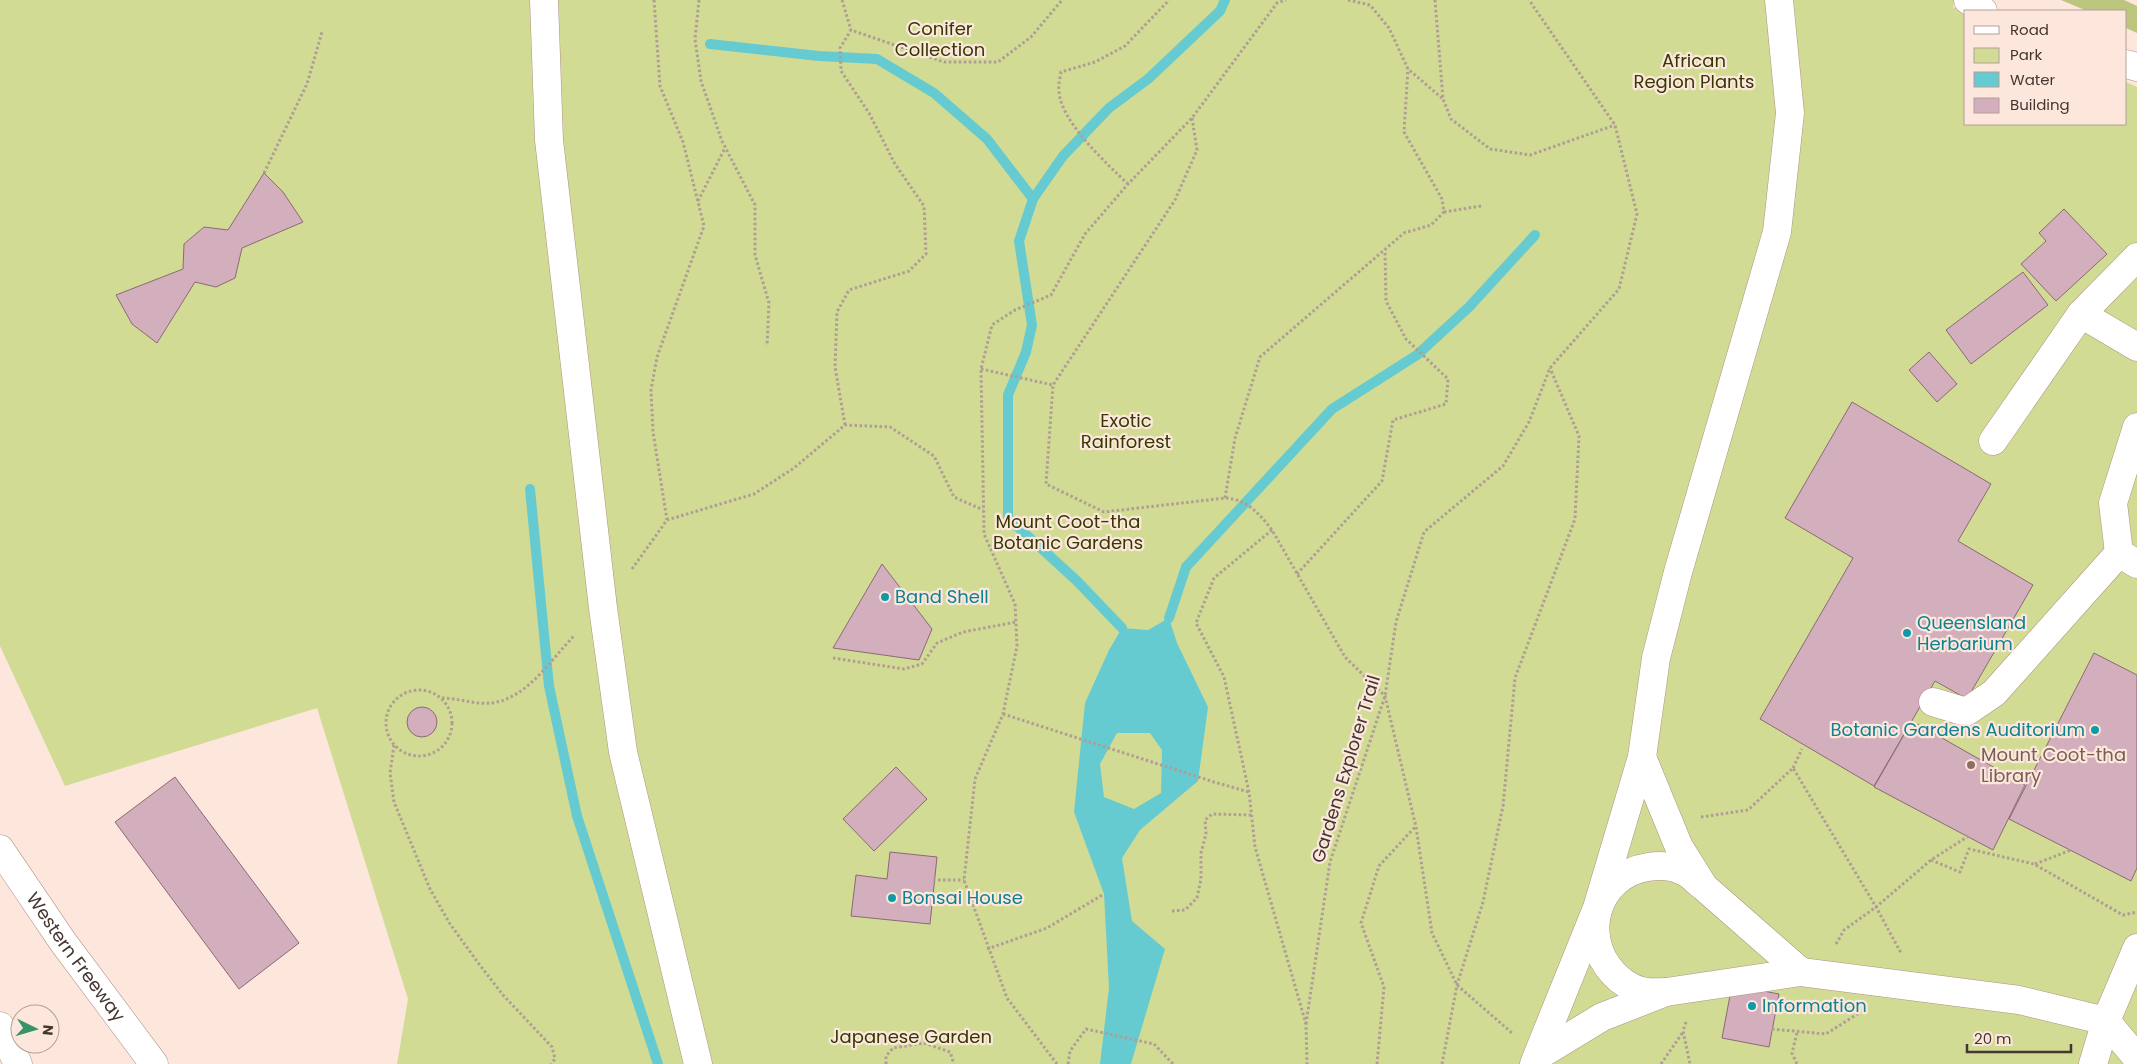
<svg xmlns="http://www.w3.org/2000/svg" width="2137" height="1064" viewBox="0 0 2137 1064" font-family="Poppins,sans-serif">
<rect width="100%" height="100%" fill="#fde7dd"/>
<path fill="#d2db94" d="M0,0h1955l-2,7 13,5v112h160v-42l11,5v977h-1740l11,-65 -91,-291 -252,78 -65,-140z"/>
<path fill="#bcc57d" d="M2061,0h63l13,6v27l-11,-5v-17h-39z"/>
<path fill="#66cbd0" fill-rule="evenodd" d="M1169,618l8,25 31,64 -10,74 -58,49 -18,28 10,63 33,28 -34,115h-31l9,-76 -5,-94 -30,-82 11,-109 24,-53 13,-22 26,2zM1117,733h33l12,17 -1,43 -27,16 -30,-12 -4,-33z"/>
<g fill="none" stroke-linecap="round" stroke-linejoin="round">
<g stroke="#66cbd0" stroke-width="10">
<path d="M710,44l109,12 58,3 57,34 53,46 46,60"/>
<path d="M530,489l19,197 28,130 81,248"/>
<path d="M1169,618l17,-51 146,-158 85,-54 52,-48 66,-72"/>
<path d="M1122,628l-45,-47 -69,-63v-123l18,-43 6,-27 -13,-84 14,-42 30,-43 46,-48 39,-29 72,-68 5,-11"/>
</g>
</g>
<g fill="#d3aebc" stroke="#8b6976">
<path d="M264,173l19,19 20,30 -61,26 -7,30 -19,9 -21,-5 -38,61 -25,-19 -16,-29 67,-26 1,-25 20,-17 24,3z"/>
<path d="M2064,209l43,45 -51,47 -35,-37 25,-23 -7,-8z"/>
<path d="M2023,272l25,33 -77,59 -25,-34z"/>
<path d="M1929,352l28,32 -20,18 -28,-32z"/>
<path d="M1852,402l139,82 -33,57 75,44 -66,114 -32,-18 -61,105 -114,-67 93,-161 -68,-40z"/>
<path d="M882,564l50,65 -13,31 -86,-12z"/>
<path d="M2094,653l43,22v193l-6,13 -122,-62z"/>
<circle cx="422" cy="722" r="15"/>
<path d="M1912,721l113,64 -32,65 -119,-63z"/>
<path d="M896,767l31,32 -53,52 -31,-32z"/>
<path d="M175,777l124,166 -60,46 -124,-167z"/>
<path d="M890,852l47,5 -7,67 -79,-8 5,-41 31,4z"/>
<path d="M1732,985l47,9 -10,53 -47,-9z"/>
</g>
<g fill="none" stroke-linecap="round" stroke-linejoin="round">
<defs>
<g id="minor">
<path d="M544,0l5,140 54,468 20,144 75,312"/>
<path d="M1968,0l15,11"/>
<path d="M2126,64l11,3"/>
<path d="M2081,314l56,33"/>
<path d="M2137,427l-24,76 6,50 18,11"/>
<path d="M1993,441l88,-127 56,-57"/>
<path d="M1933,702l33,10 28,-19 125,-140"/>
<path d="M1642,757l37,90 25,40 97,85"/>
<path d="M1665,992c-7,0 -16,1 -23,-1 -10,-2 -22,-10 -29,-18 -34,-37 -17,-98 35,-106 12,-2 26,-1 37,5 6,3 10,8 15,12"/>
<path d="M1538,1056l64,-39 64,-25 135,-20 218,28 87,21 31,37"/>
<path d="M1534,1064l63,-156 45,-151 14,-99 22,-86 99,-340 13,-119 -11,-113"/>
<path d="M2093,1064l13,-43 31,-73"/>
</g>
<g id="highway">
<path id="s1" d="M0,849l63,93 91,122"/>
<path d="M0,1026l18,38"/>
</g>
</defs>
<use href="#minor" stroke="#b29181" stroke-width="29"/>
<use href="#highway" stroke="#b29181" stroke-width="29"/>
<g stroke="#b09d95" stroke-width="3" stroke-dasharray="2.5 2.5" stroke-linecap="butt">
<path d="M654,0l6,86 23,56 21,84 -47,131 -6,33 2,42 14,88"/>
<path d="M699,0l-4,39 6,42 21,60 33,64v50l14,48 -2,43"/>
<path d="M842,0l9,30"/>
<path d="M1348,0l22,5 19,23 19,41 35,30"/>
<path d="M1435,0l8,99 8,20 39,30 40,6 85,-30"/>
<path d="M1192,118l5,32 -22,50 -122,185 -7,99 58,28 121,-14c21,1 34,15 47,32l73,127 40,39 31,131 16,106 25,52 55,48"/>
<path d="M264,173l43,-89 15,-52"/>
<path d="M1128,184c-21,-20 -68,-63 -69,-93 -1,-6 1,-13 2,-19l34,-10 30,-16 44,-46"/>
<path d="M698,201l27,-53"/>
<path d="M1444,212l37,-6"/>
<path d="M981,369l72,16"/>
<path d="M845,425l-10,-58 2,-55 12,-22 60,-19 17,-17 -2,-48 -29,-42 -26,-51 -28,-42 -1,-23 11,-18 93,32h54l33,-25 31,-37"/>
<path d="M1225,498l10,-60 25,-81 144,-124 27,-8 13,-13 -2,-13 -38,-67 4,-63"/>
<path d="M1272,530l-58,48 -18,45 28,54 25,115 6,55 51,177 1,40"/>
<path d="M632,569l35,-49 87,-26 40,-26 51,-43 45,2 44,29 20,41 29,13"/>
<path d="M1297,574l85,-93 11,-61 53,-16 2,-25 -42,-40 -20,-38 -1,-51"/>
<path d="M833,658l71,11 18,-5 15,-21 26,-11 53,-10"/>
<circle cx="419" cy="723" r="33"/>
<path d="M442,698c16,0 34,7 50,5 36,-5 59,-44 82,-67"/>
<path d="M1003,714l211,68 35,10"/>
<path d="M394,745l-4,28 4,29 36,87 20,35 29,40 24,31 49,52 3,12 -4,5"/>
<path d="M1793,768l9,-19"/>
<path d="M1701,817l47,-7 45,-42 83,139 25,46"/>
<path d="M1931,860l29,12 9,-23 65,15 89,51 14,-3"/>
<path d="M2035,864l36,-14"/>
<path d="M933,880h31"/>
<path d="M1172,911l13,-1 12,-12 4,-19v-26l5,-19 -1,-14 7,-6 40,1"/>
<path d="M1836,944l8,-14 32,-23 55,-47 39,-25"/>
<path d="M987,949l60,-21 57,-34"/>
<path d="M1686,1022l-3,9 7,33"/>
<path d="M1306,1024l24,-162 55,-166 11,-74 28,-90 79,-66 26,-44 21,-54 69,-79 18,-75 -22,-89 -86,-125"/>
<path d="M1772,1029l54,5 33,-21"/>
<path d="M1797,1033l-5,20 5,11"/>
<path d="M886,1064v-8l7,-8 31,-5 26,9 4,12"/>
<path d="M1057,1064l-50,-66 -43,-118 11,-101 28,-65 14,-68 -2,-42 -31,-70 -3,-165 11,-44 23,-15 36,-15 34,-61 43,-50 64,-66 85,-115 9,-3"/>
<path d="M1068,1064l2,-13 16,-22 68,15 19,20"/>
<path d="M1377,1064l7,-77 -23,-64 18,-57 36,-39"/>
<path d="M1442,1064l15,-79 26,-83 20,-96 12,-128 60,-159 4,-83 -29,-68"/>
<path d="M1661,1064l22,-32"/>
</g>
<use href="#minor" stroke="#fff" stroke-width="28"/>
<use href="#highway" stroke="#fff" stroke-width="28"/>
</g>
<g fill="#0f9aa8" stroke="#fde7dd" stroke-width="2">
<circle cx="885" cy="597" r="5"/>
<circle cx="1907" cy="633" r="5"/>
<circle cx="2095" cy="730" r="5"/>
<circle cx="892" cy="898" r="5"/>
<circle cx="1752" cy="1006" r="5"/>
</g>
<circle fill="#8d6e63" stroke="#fde7dd" stroke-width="2" cx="1971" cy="765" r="5"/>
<g text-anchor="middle" stroke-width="4.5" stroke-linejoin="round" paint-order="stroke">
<g font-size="18" fill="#353900" stroke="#fde7dd">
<text x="940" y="35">Conifer<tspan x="940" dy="21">Collection</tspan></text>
<text x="1694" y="67">African<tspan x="1694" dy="21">Region Plants</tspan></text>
<text x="1126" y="427">Exotic<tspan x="1126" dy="21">Rainforest</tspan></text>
<text x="1068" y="528">Mount Coot-tha<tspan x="1068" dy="21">Botanic Gardens</tspan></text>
<text x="911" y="1043">Japanese Garden</text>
</g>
<g font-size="18" fill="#0d838f" stroke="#fde7dd" text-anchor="start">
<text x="895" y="603">Band Shell</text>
<text x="1917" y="629">Queensland<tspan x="1917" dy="21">Herbarium</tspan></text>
<text x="2085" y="736" text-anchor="end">Botanic Gardens Auditorium</text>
<text x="902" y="904">Bonsai House</text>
<text x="1762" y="1012">Information</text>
</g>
<g font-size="18" fill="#785e54" stroke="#fde7dd" text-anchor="start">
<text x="1981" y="761">Mount Coot-tha<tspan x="1981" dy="21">Library</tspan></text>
</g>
<g font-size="18" fill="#443630" stroke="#fde7dd">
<text transform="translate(1346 769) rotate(-73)" y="6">Gardens Explorer Trail</text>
<text dy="6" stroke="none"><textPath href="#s1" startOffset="132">Western Freeway</textPath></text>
</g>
</g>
<rect x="1964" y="10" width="162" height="115" fill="#fde7dd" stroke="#b3a098"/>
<rect x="1974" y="26" width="25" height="8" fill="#ffffff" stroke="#b3a098"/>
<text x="2010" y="35" font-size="15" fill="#443630">Road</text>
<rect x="1974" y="48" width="25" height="15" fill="#d2db94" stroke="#b3a098"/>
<text x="2010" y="60" font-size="15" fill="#443630">Park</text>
<rect x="1974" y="72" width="25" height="15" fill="#66cbd0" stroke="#b3a098"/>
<text x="2010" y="85" font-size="15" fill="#443630">Water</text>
<rect x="1974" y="98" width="25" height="15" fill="#d3aebc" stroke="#b3a098"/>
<text x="2010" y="110" font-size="15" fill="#443630">Building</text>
<g transform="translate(35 1029) rotate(95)"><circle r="24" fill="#fde7dd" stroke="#b3a098"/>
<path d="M0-4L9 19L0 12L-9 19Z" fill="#37936a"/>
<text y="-8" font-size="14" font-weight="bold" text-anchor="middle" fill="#443630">N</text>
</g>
<path d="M1967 1044v8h104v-8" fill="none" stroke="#443630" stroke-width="2.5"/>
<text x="1974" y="1044" font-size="15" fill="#443630" stroke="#fde7dd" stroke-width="4" paint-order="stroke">20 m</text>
</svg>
